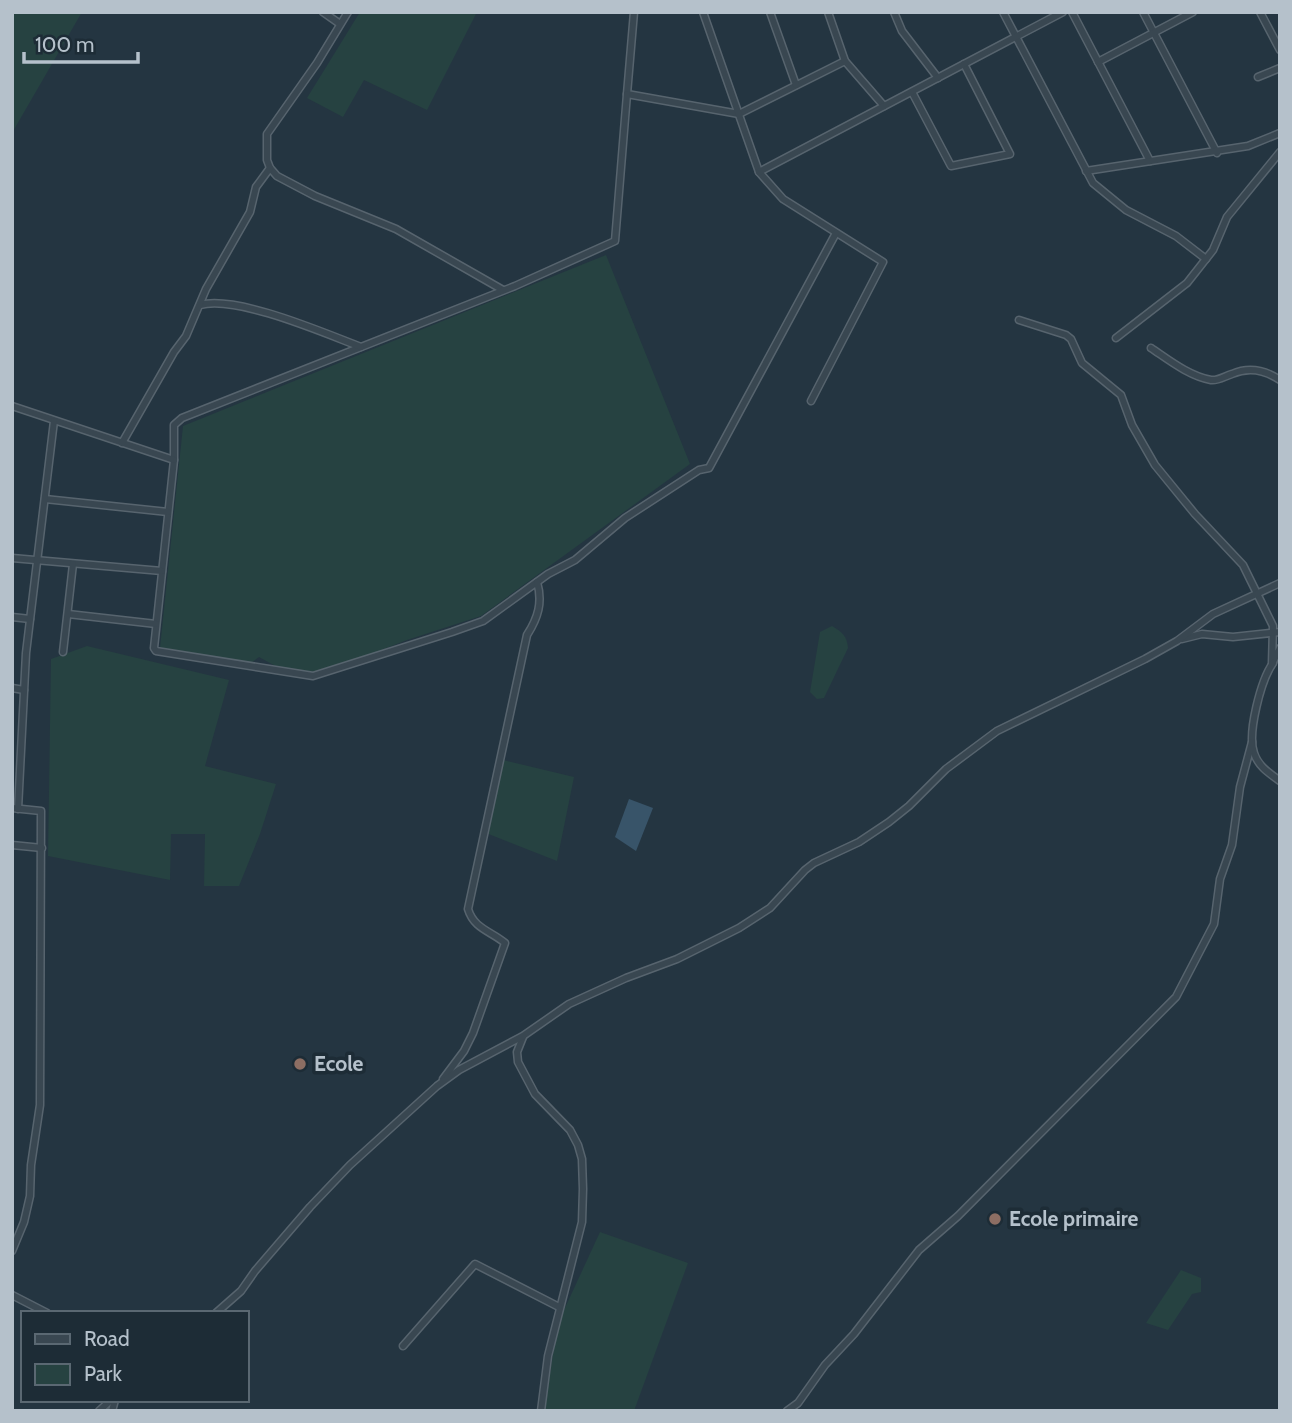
<svg xmlns="http://www.w3.org/2000/svg" width="1292" height="1423" viewBox="0 0 1292 1423" font-family="Cabin,sans-serif">
<rect width="100%" height="100%" fill="#243541"/>
<g fill="#264241">
<path d="M12,12h70l-70,121z"/>
<path d="M360,12h117l-50,98 -63,-30 -21,37 -36,-19z"/>
<path d="M606,255l84,209 -209,152 -74,24 -72,28 -25,5 -31,-5 -20,-11 -8,6 -91,-15 23,-222z"/>
<path d="M832,626c10,6 15,10 16,22l-24,50 -7,1 -7,-7 10,-60z"/>
<path d="M87,646l142,34 -24,86 71,18 -16,50 -21,52h-35l1,-52h-34l-1,46 -122,-24 3,-197z"/>
<path d="M503,760l71,17 -17,84 -71,-28z"/>
<path d="M600,1232l88,31 -54,148h-90l14,-88z"/>
<path d="M1181,1270l20,8v14l-9,2 -24,36 -22,-7z"/>
</g>
<path fill="#385469" d="M629,799l24,9 -17,43 -21,-14z"/>
<g fill="none" stroke-linecap="round" stroke-linejoin="round">
<defs>
<g id="minor">
<path d="M323,12l17,12"/>
<path d="M348,12l-31,51 -50,71v26l3,8 7,8 38,20 81,33 107,61"/>
<path d="M634,12l-7,82 112,20 106,-53"/>
<path d="M703,12l56,160 24,27 100,63 -72,139"/>
<path d="M770,12l26,73"/>
<path d="M828,12l17,49 39,45"/>
<path d="M894,12l8,19 36,47"/>
<path d="M1003,12l90,171 33,27 50,26 30,23"/>
<path d="M1072,12l78,149"/>
<path d="M1143,12l74,141"/>
<path d="M1260,12l20,38"/>
<path d="M1098,62l95,-50"/>
<path d="M1258,77l22,-9"/>
<path d="M912,92l39,74 59,-12 -46,-90"/>
<path d="M627,94l-12,147 -100,45 -333,132 -8,7v35l-20,188 2,3 157,25 139,-44 31,-11 65,-47 27,-14 50,-42 74,-48 10,-2 127,-235"/>
<path d="M1086,171l162,-25 32,-13"/>
<path d="M759,172l304,-160"/>
<path d="M200,305c37,-10 124,28 161,42"/>
<path d="M1019,320l47,15 5,4 11,24 39,32 11,30 23,40 40,49 48,51 30,61 -1,38 8,-16"/>
<path d="M1116,338l71,-55 26,-33 14,-33 53,-65"/>
<path d="M1151,348c18,12 38,28 60,32 7,1 14,-4 21,-6 16,-7 33,-4 48,6"/>
<path d="M12,406l162,54"/>
<path d="M122,443l52,-91 12,-16 20,-47 44,-77 6,-25 14,-19"/>
<path d="M45,499l123,13"/>
<path d="M12,558l150,13"/>
<path d="M68,614l88,10"/>
<path d="M12,617l18,2"/>
<path d="M1182,639l20,-5 31,3 47,-5"/>
<path d="M63,652l10,-88"/>
<path d="M1273,663c-12,17 -26,70 -19,90 4,13 15,20 26,28"/>
<path d="M12,688l12,2"/>
<path d="M12,808l29,3 -1,294 -9,60 -1,31 -6,26 -12,29"/>
<path d="M18,809l8,-156 28,-232"/>
<path d="M12,845l30,3"/>
<path d="M523,1037l-6,15 1,10 17,32 35,36 8,15 4,14 1,30 -1,33 -34,134 -7,55"/>
<path d="M443,1079l21,-28 9,-18 32,-90c-14,-12 -31,-14 -37,-34l59,-274c11,-17 16,-33 10,-53"/>
<path d="M12,1295l35,18"/>
<path d="M216,1313l25,-22 14,-20 55,-64 40,-42 87,-79 22,-16 64,-34 46,-32 57,-26 51,-19 62,-31 31,-20 35,-38 9,-7 45,-21 30,-20 20,-16 37,-37 51,-38 148,-72 32,-18 36,-27 67,-31"/>
<path d="M403,1346l72,-82 84,43"/>
<path d="M99,1411l12,-11"/>
<path d="M112,1411l3,-11"/>
<path d="M787,1411l11,-8 27,-38 29,-31 65,-84 39,-34 218,-219 38,-73 6,-45 12,-34 8,-58 12,-45"/>
</g>
</defs>
<use href="#minor" stroke="#57646e" stroke-width="9"/>
<use href="#minor" stroke="#394751" stroke-width="6"/>
</g>
<g fill="#8d6e63" stroke="#1d2c36" stroke-width="2.5">
<circle cx="300" cy="1064" r="7"/>
<circle cx="995" cy="1219" r="7"/>
</g>
<g text-anchor="middle" stroke-width="7" stroke-linejoin="round" paint-order="stroke">
<g font-size="21" font-weight="bold" fill="#b5c1cb" stroke="#1d2c36" text-anchor="start">
<text x="314" y="1071">Ecole</text>
<text x="1009" y="1226">Ecole primaire</text>
</g>
</g>
<rect width="1292" height="1423" fill="none" stroke="#b5c1cb" stroke-width="28"/>
<rect x="21" y="1311" width="228" height="91" fill="#1d2c36" stroke="#5a6872" stroke-width="2"/>
<rect x="35" y="1334" width="35" height="10" fill="#394751" stroke="#5a6872" stroke-width="2"/>
<text x="84" y="1346" font-size="21" fill="#b5c1cb">Road</text>
<rect x="35" y="1364" width="35" height="21" fill="#264241" stroke="#5a6872" stroke-width="2"/>
<text x="84" y="1381" font-size="21" fill="#b5c1cb">Park</text>
<path d="M24 52v10h114v-10" fill="none" stroke="#b5c1cb" stroke-width="3.5"/>
<text x="35" y="52" font-size="21" fill="#b5c1cb" stroke="#1d2c36" stroke-width="5" paint-order="stroke">100 m</text>
</svg>
